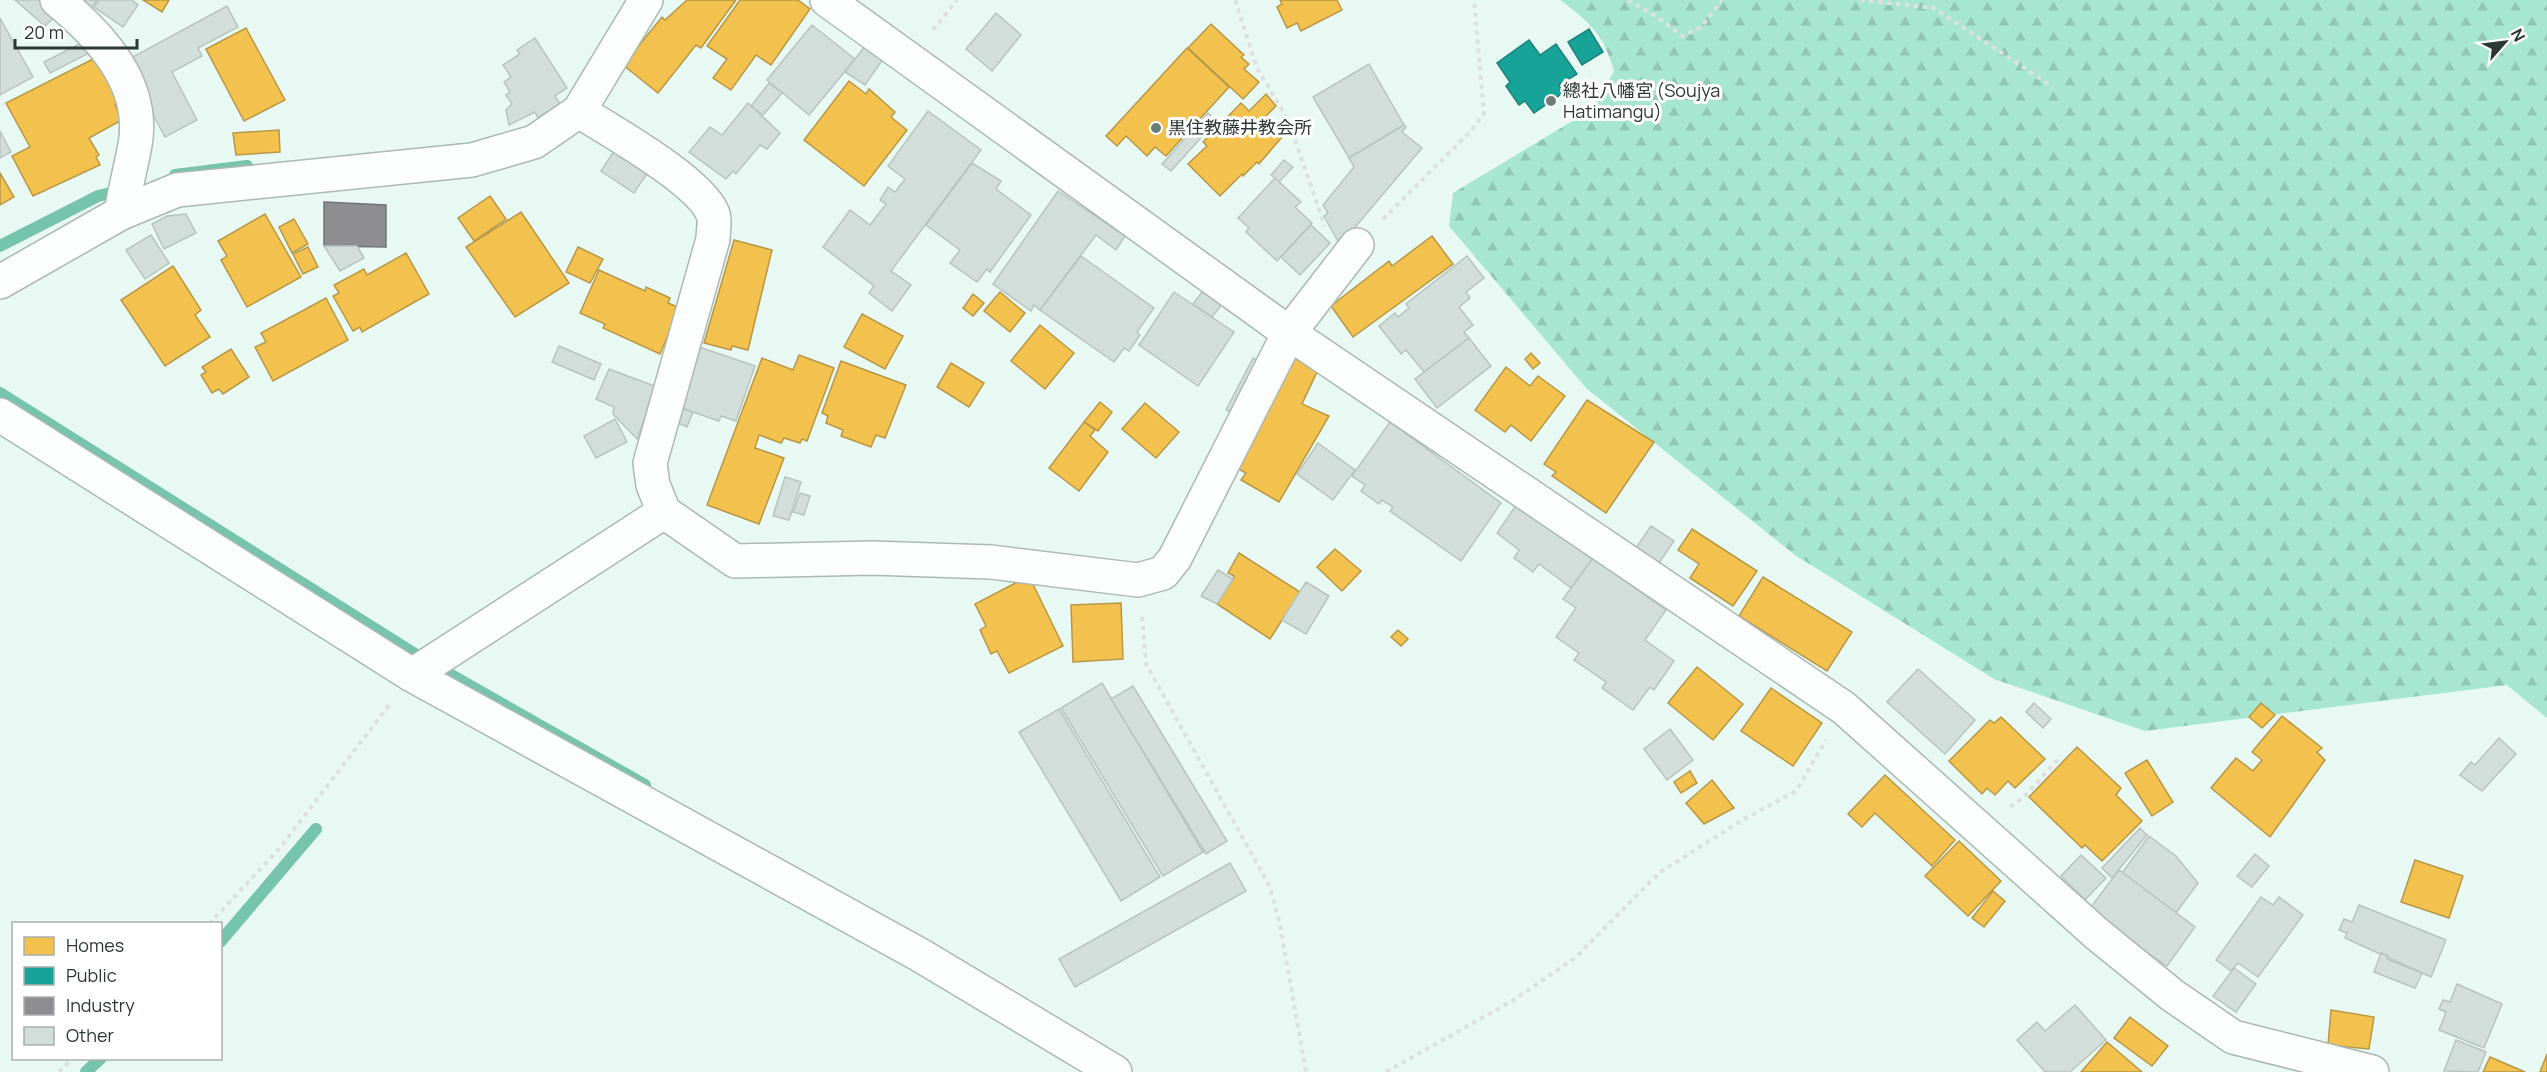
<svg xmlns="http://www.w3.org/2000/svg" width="2547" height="1072" viewBox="0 0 2547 1072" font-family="Manrope,'Noto Sans JP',sans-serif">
<defs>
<pattern id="forest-firs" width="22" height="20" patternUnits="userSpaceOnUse" patternTransform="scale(1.5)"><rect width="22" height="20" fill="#a7e6d0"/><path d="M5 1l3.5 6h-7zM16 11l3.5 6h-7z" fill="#90c6b3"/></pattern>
</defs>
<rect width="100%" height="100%" fill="#e8f8f2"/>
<path fill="url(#forest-firs)" d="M1560,0h987v718l-40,-33 -362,46 -151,-52 -199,-124 -209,-167 -137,-162 4,-33 141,-85 20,-37c-10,-36 -24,-49 -54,-71z"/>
<g fill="#f2c14e" stroke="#b79846" stroke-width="1.5">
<path d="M143,0h26l-7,12z"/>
<path d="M687,0h49l-35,48 -5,-3 -38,48 -35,-28 39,-48 3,3z"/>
<path d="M740,0h58l12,9 -39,56 -15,-10 -25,35 -18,-12 14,-19 -20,-13z"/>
<path d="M1280,0h57l5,10 -41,21 -4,-8 -10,5 -10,-21 5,-3z"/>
<path d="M1211,24l33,31 -3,2 8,7 -5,5 15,13 -16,17 -55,-51z"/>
<path d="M246,28l39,72 -41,21 -38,-72z"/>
<path d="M1187,48l42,39 -63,69 -11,-9 -8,9 -21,-20 -9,10 -11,-10z"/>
<path d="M95,58l24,45 -4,2 7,15 -33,18 10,17 -3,2 4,8 -67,31 -21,-40 18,-9 -24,-44z"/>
<path d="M849,81l17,13 3,-5 26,23 -4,5 16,13 -43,56 -60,-46z"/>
<path d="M1266,94l10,12 -12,12 18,19 -23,27 -2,-2 -14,14 -1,-2 -22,22 -32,-32 19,-18 -4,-4 38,-39 8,8z"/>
<path d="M279,130l1,22 -44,3 -3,-22z"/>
<path d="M0,173l14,24 -14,8z"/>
<path d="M490,196l16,23 -32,22 -16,-23z"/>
<path d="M521,212l48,71 -54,34 -49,-70z"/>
<path d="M265,214l36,63 -54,30 -26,-47 6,-4 -9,-15z"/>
<path d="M294,219l14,25 -16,9 -13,-26z"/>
<path d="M1432,236l21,28 -100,73 -22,-31 58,-45 3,5z"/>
<path d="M734,240l38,10 -24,100 -16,-4 -1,4 -27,-7z"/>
<path d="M308,247l10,20 -15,7 -10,-20z"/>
<path d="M578,247l25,12 -13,24 -24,-11z"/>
<path d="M406,253l23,41 -67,38 -2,-5 -7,4 -20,-35 6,-3 -5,-8 30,-16 3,6z"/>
<path d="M173,266l28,44 -6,5 15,22 -45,29 -44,-66z"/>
<path d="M599,270l46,21 1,-4 24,11 -2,5 12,5 -20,46 -57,-26 2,-4 -25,-11z"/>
<path d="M1000,292l25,21 -15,19 -26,-21z"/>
<path d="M973,294l11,9 -11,13 -10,-8z"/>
<path d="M326,298l22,42 -75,41 -18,-34 11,-5 -5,-9z"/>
<path d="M862,314l41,22 -18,33 -41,-22z"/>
<path d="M1040,325l34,28 -29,36 -34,-28z"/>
<path d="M231,349l18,28 -26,17 -4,-5 -7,4 -11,-18 5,-3 -4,-5z"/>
<path d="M1531,353l9,10 -7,6 -8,-10z"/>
<path d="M799,355l35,13 -27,73 -5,-2 -2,4 -16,-5 -3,5 -22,-8 -4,13 29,10 -25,66 -52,-19 55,-147 31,12z"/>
<path d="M1290,355l27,17 -15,32 27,12 -50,86 -38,-22 5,-7 -13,-7z"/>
<path d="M841,361l65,24 -21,53 -9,-3 -5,12 -30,-11 2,-6 -17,-7 2,-7 -6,-3z"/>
<path d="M951,363l33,20 -15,24 -32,-20z"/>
<path d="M1506,367l24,19 8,-10 27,20 -34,45 -20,-16 -6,7 -30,-22z"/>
<path d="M1587,400l67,42 -48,71 -54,-37 4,-4 -12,-8z"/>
<path d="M1100,402l12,10 -14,19 -14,-9z"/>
<path d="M1145,403l34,29 -23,26 -34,-29z"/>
<path d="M1084,422l11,8 -5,6 18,16 -29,39 -30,-23z"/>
<path d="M1692,529l65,42 -24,35 -43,-28 9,-14 -21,-14z"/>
<path d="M1335,549l26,22 -19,20 -25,-24z"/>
<path d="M1239,553l61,39 -30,47 -53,-35 16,-25 1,-3 -6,-3z"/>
<path d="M1029,576l34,70 -54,27 -12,-22 -6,3 -11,-24 6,-4 -11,-22z"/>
<path d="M1763,577l89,55 -25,39 -88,-55z"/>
<path d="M1121,603l2,56 -50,3 -2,-57z"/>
<path d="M1398,630l10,9 -7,7 -10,-9z"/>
<path d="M1697,667l46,37 -30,36 -45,-37z"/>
<path d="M1771,688l51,35 -29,43 -52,-35z"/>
<path d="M2261,703l14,12 -13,13 -13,-11z"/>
<path d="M2282,716l40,32 -5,4 8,8 -55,77 -59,-49 25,-30 17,13 9,-11 -10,-8z"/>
<path d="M2001,717l44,42 -30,29 -7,-7 -13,14 -8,-7 -5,6 -33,-33 41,-41 4,3z"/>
<path d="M2077,747l44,41 -5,7 26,26 -40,40 -17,-16 -3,3 -53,-51z"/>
<path d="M2147,760l26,42 -21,14 -27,-43z"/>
<path d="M1690,771l7,12 -16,10 -7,-11z"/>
<path d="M1885,775l70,65 -23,26 -57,-53 -13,14 -14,-13z"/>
<path d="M1712,780l22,28 -30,16 -18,-21z"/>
<path d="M1959,841l42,40 -33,35 -43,-40z"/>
<path d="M2415,860l48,16 -14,42 -48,-16z"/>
<path d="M1993,891l12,10 -21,26 -12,-9z"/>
<path d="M2331,1010l43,7 -5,32 -41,-4z"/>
<path d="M2130,1017l38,29 -16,20 -38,-28z"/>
<path d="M2107,1042l35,30h-61z"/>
<path d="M2547,1054v18h-7z"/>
<path d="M2490,1057l35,15h-42z"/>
</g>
<g fill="#17a398" stroke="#1d837a" stroke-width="1.5">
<path d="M1589,29l14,23 -21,13 -14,-23z"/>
<path d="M1529,40l11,15 16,-11 21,30 -18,11 5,7 -30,21 -9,-12 -6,4 -13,-19 4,-4 -13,-19z"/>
</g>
<path fill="#8d8d92" stroke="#707476" stroke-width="1.5" d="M324,202l62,3v42l-62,-1z"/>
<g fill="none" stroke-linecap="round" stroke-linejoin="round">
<g stroke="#77c4ac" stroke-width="12">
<path d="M175,175l72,-9"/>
<path d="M0,246l98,-50 13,-3"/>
<path d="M0,393l415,261"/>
<path d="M437,667l208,118"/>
<path d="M220,942l96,-113"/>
<path d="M86,1072l15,-14"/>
</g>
</g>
<g fill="#d1ded9" stroke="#b8c4bf" stroke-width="1.5">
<path d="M15,0h25l16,15 -11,11z"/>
<path d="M63,0h34l-12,17z"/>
<path d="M99,0h33l6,5 -15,22 -29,-20z"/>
<path d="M227,6l11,21 -40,21 4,8 -30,16 25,48 -32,17 -26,-48 -10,-30z"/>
<path d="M996,13l25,22 -29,36 -26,-22z"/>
<path d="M0,18l33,59 -33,18z"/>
<path d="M812,25l43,34 -46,56 -42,-35z"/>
<path d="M535,38l32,50 -12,8 5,8 -22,14 -3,-6 -26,13 -3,-15 6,-6 -6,-9 4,-3 -6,-10 7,-5 -8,-12 17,-11 -3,-4z"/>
<path d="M85,41l6,11 -41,21 -6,-11z"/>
<path d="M865,46l18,13 -18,26 -20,-13z"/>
<path d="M1369,64l35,61 -55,33 -36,-61z"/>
<path d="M769,83l13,10 -19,22 -12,-9z"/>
<path d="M748,103l32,30 -13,16 -7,-4 -24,29 -3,-3 -7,8 -37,-27 21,-25 12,8z"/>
<path d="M928,111l53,39 -90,121 20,14 -19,26 -23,-18 5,-7 -51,-39 27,-37 20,15 16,-21 -6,-4 8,-13 7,5 10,-13 -17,-13z"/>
<path d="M1208,113l8,8 -45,50 -9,-7z"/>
<path d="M1404,125l2,2 -4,5 20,16 -82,97 -16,-29 4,-3 -5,-8 31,-38 -5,-9z"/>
<path d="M0,131l11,21 -11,6z"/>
<path d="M618,145l30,27 -14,21 -33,-22z"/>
<path d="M1284,160l9,7 -14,15 -8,-7z"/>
<path d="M972,163l29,18 -5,8 35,26 -41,57 -3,-3 -10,13 -27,-19 10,-13 -34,-25z"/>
<path d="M1275,178l26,24 -6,5 17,16 -35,38 -31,-29 3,-4 -11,-10z"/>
<path d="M1058,191l67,45 -9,14 -20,-15 -56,75 -6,-5 -3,6 -38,-27z"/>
<path d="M186,214l10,19 -32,16 -12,-25 15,-8z"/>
<path d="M1311,225l19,18 -30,32 -19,-18z"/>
<path d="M151,235l18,28 -24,16 -19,-29z"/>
<path d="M324,246h33l7,12 -24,13z"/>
<path d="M1081,256l73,52 -17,24 3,3 -11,16 -5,-3 -10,14 -74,-52z"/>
<path d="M1467,256l17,22 -18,14 4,6 -11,9 14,18 -9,7 5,6 -45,34 -18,-22 -5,4 -22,-28 16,-13 3,4 11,-9 -3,-4z"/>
<path d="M1205,288l18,15 -11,14 -19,-13z"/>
<path d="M1174,292l60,40 -36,54 -59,-41z"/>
<path d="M1469,338l22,28 -54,42 -22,-29z"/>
<path d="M559,346l42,18 -7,16 -42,-18z"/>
<path d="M699,347l56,19 -19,55 -15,-5 -2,5 -38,-13z"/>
<path d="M1253,358l9,5 -26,52 -10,-5z"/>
<path d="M609,369l48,18 -20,52 -24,-25 1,-7 -18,-8z"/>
<path d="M683,409l10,3 -6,15 -9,-4z"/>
<path d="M615,419l12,23 -31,16 -12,-22z"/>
<path d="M1390,422l111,81 -40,58 -71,-50 3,-4 -11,-7 -3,4 -18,-13 4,-6 -13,-9z"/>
<path d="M1318,443l37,27 -22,30 -36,-26z"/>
<path d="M785,477l16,5 -12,38 -16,-4z"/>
<path d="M800,493l10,3 -6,19 -11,-3z"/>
<path d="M1517,504l76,54 -22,30 -32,-24 -6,8 -19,-14 5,-8 -22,-17z"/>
<path d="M1651,526l23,15 -15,22 -23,-15z"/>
<path d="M1593,558l73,52 -21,30 29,21 -20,29 -4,-3 -17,23 -31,-22 4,-6 -32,-22 5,-7 -23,-16 20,-29 -13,-9z"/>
<path d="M1218,570l15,9 -16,25 -16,-8z"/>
<path d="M1306,582l23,14 -23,38 -24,-14z"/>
<path d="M1918,669l57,51 -30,34 -58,-52z"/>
<path d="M1102,683l101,169 -40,24 -102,-168z"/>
<path d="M1133,686l94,155 -21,13 -95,-155z"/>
<path d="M2034,703l17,16 -8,9 -17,-16z"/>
<path d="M1059,709l101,168 -39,24 -102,-169z"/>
<path d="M1670,729l23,31 -26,20 -23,-31z"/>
<path d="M2499,738l17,16 -34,37 -22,-16 11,-13 4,3z"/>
<path d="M2140,828l7,7 -35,43 -10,-10z"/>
<path d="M2149,836l27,20 22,27 -22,30 -54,-40z"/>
<path d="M2255,854l14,12 -17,21 -15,-11z"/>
<path d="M2081,855l25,23 -21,22 -24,-24z"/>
<path d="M1230,863l16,28 -171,96 -16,-28z"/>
<path d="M2119,870l76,57 -28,39 -80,-54z"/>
<path d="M2261,897l12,8 6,-8 24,18 -45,62 -20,-14 -7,8 -15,-11z"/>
<path d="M2359,905l87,35 -15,37 -86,-39 2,-5 -8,-3 5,-11 8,3z"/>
<path d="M2381,953l7,3 -1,3 35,14 -7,15 -41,-16z"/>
<path d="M2234,968l22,16 -20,28 -23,-16z"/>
<path d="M2457,984l45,20 -18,44 -45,-18 7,-18 -7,-3 4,-9 7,2z"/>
<path d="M2075,1005l31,35 -36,32h-25l-28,-32 20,-18 8,9z"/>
<path d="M2456,1040l30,12 -8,20 -34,-1z"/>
</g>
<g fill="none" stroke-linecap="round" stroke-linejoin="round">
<defs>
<g id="minor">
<path d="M57,0c43,35 89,84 78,145 -4,22 -10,44 -14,68"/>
<path d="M827,0l462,333 555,375 253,226 75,61 61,42 139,35"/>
<path d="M579,111c32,20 119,69 133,101 4,7 1,19 1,27l-63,224 3,22 11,27 71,49 137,-3 119,4 147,18 25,-7 12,-15 114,-225 68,-88"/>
<path d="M0,282l121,-69 56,-23 295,-30 62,-18 45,-31 67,-111"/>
<path d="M0,415l412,260 508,280 195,117"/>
<path d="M412,675l252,-163"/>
</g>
</defs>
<use href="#minor" stroke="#acb8b3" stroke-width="36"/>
<g stroke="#dce1df" stroke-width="4" stroke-dasharray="4.5 4.5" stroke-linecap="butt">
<path d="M1235,0l22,68 31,52 37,106"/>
<path d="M1628,0l31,18 23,18 19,-9 21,-27"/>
<path d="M1860,0l74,8 119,79"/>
<path d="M933,30l24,-30"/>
<path d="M1383,219l89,-89 12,-17 -10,-113"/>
<path d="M1142,617l4,47 124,223 10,38 26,147"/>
<path d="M2010,807l14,-10 37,-41"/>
<path d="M209,924l70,-75 111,-145"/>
<path d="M59,1072l14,-14"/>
<path d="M1386,1072l126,-71 63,-43 84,-85 85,-54 52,-28 30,-51"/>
</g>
<use href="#minor" stroke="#fcfefd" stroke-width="33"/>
</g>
<g fill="#6e7b76" stroke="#fff" stroke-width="2">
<circle cx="1551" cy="101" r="6"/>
<circle cx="1156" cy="128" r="6"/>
</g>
<g text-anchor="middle" stroke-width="6" stroke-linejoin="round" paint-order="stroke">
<g font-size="18" fill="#2c3833" stroke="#fff" text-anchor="start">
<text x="1563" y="97">總社八幡宮 (Soujya<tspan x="1563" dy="21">Hatimangu)</tspan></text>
<text x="1168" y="134">黒住教藤井教会所</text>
</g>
</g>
<rect x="12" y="922" width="210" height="138" fill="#ffffff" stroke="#abafad" stroke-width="1.5"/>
<rect x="24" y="937" width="30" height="18" fill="#f2c14e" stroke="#abafad" stroke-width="1.5"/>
<text x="66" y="952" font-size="18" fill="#2c3833">Homes</text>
<rect x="24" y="967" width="30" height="18" fill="#17a398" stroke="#abafad" stroke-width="1.5"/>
<text x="66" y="982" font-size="18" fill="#2c3833">Public</text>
<rect x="24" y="997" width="30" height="18" fill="#8d8d92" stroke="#abafad" stroke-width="1.5"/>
<text x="66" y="1012" font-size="18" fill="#2c3833">Industry</text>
<rect x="24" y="1027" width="30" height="18" fill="#d1ded9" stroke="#abafad" stroke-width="1.5"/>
<text x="66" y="1042" font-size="18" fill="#2c3833">Other</text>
<g transform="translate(2505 42) rotate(62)" stroke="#ffffff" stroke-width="4.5" paint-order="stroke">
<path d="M0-4.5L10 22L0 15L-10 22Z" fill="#2c3833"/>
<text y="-9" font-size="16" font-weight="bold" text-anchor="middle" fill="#2c3833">N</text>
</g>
<path d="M15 39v9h122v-9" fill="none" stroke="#2c3833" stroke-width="3"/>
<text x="24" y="39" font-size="18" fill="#2c3833" stroke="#ffffff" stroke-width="4.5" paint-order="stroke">20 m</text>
</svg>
